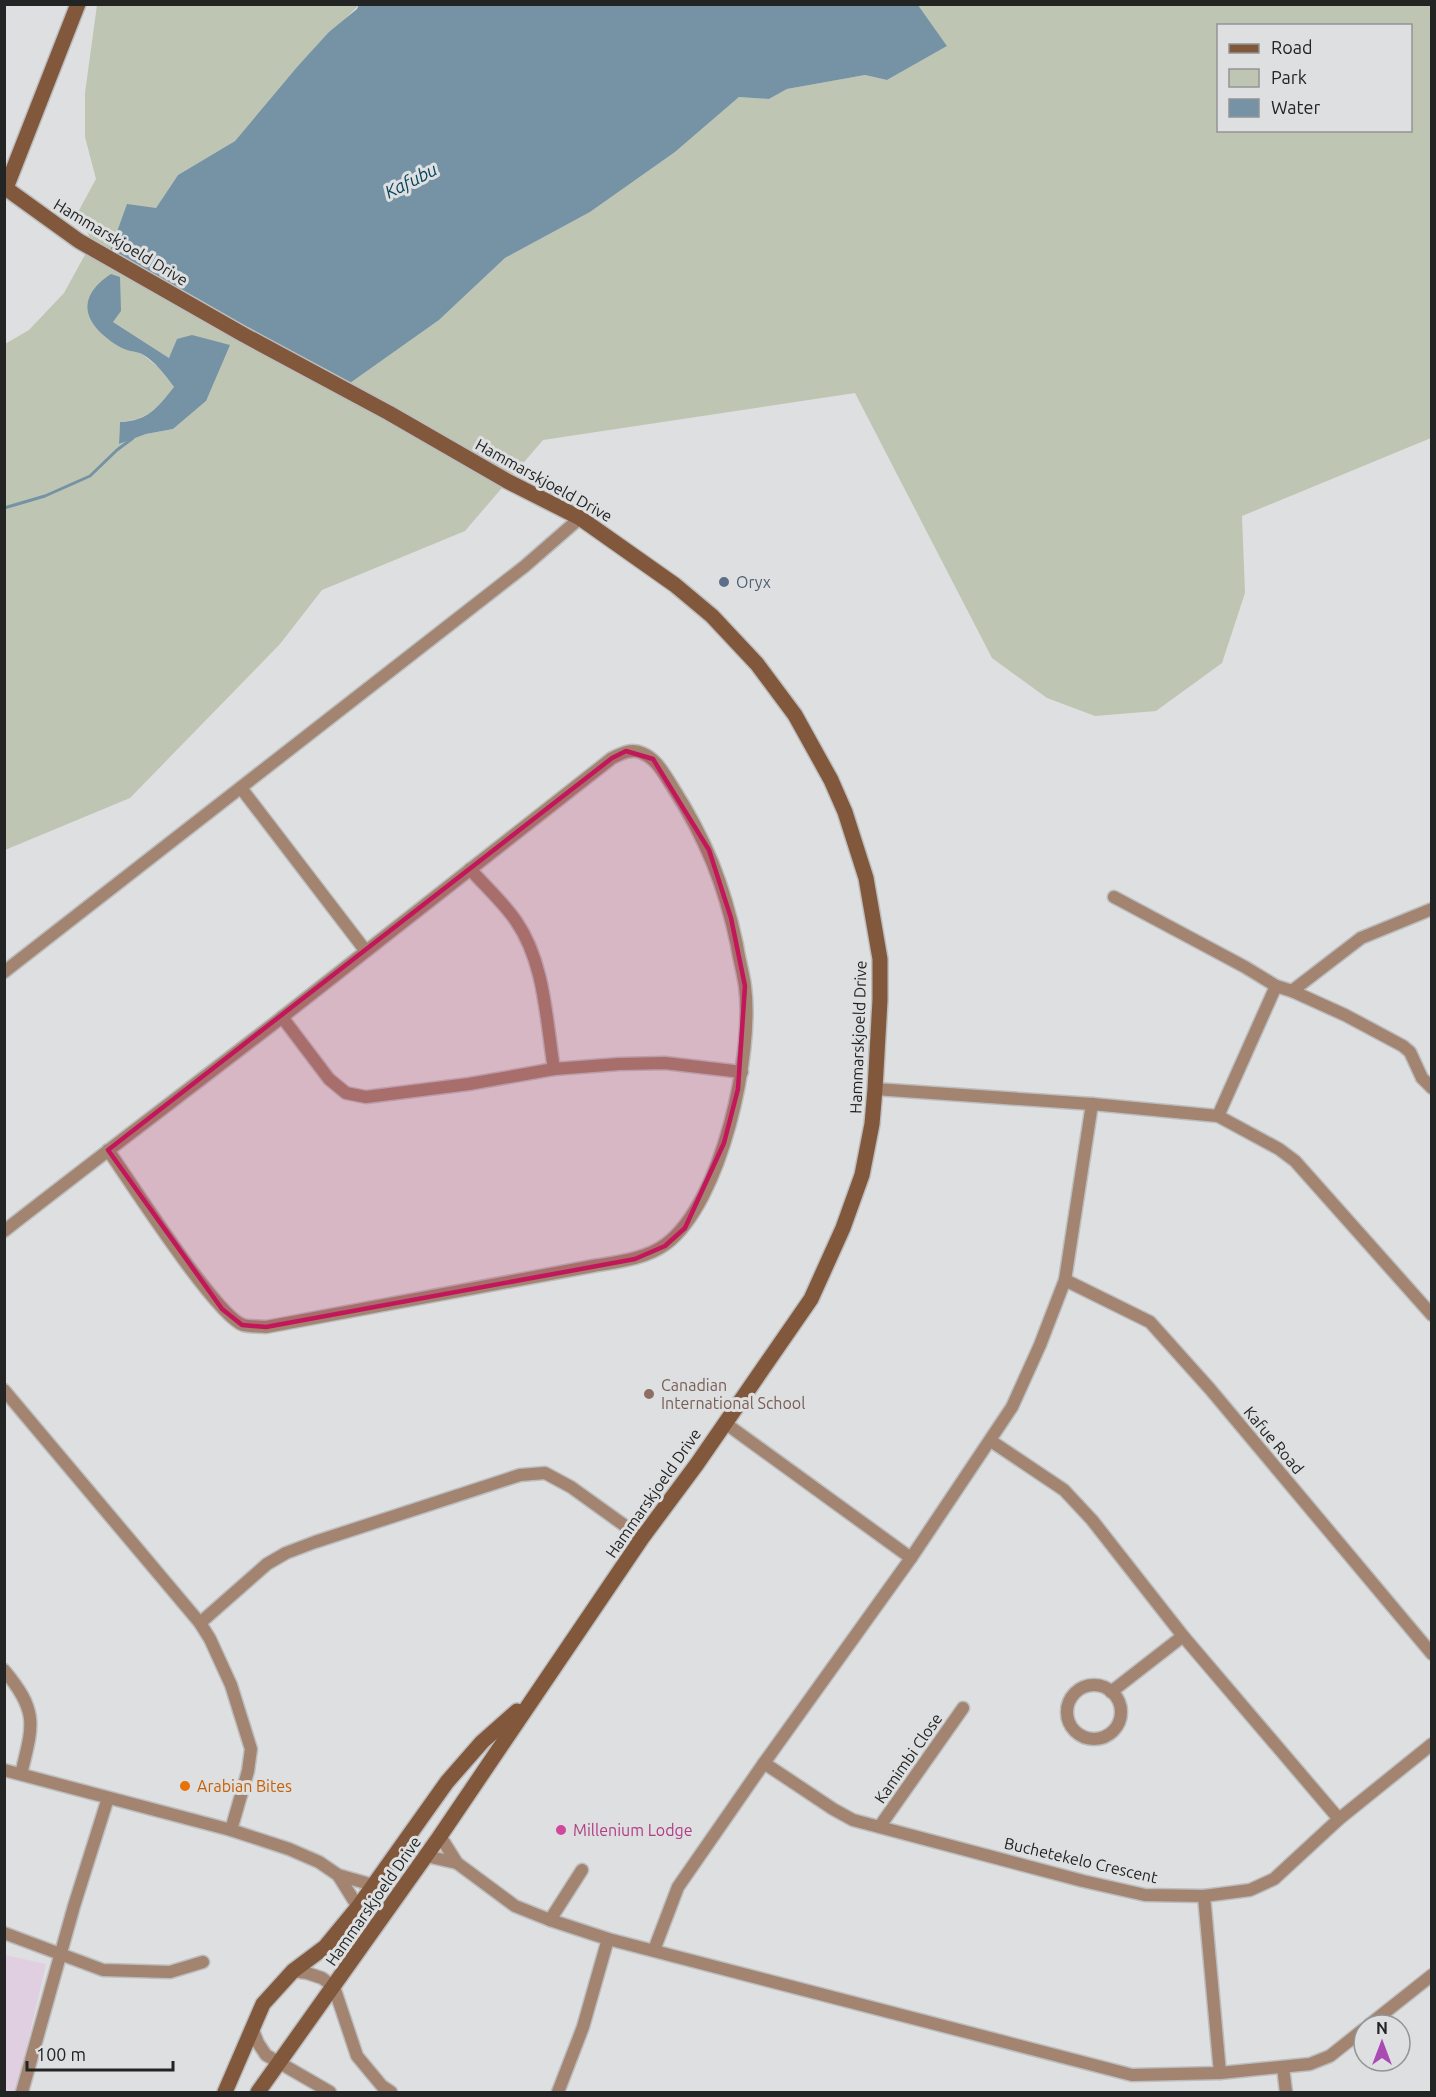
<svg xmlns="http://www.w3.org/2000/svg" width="1436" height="2097" viewBox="0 0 1436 2097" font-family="Ubuntu,sans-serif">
<rect width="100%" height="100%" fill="#dedfe0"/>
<path fill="#e0cfe0" d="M5,1955l41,9 -30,128h-11z"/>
<path fill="#bec5b2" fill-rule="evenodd" d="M97,5h262l-62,62 -62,74 -57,34 -22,33 187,180 96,-68 66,-62 85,-46 85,-60 64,-55 30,2 18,-10 78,-14 22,5 60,-34 -29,-41h513v433l-189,78 3,77 -23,70 -66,48 -61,5 -48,-18 -55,-40 -137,-265 -312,47 -78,91 -143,59 -42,54 -150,154 -125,52v-506l24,-14 35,-37 28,-51 -14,-30 18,-33 -11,-42v-44zM1218,26h192v104h-192zM113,322l56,36 37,43 -33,28 -27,5 -27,10 1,-22c29,-2 37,-14 54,-35l-16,-20 -16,-13 -20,-6 -18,-12z"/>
<g fill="#7593a4">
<path d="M359,5h559l29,41 -60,34 -22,-5 -78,14 -18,10 -30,-2 -64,55 -85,60 -85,46 -66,62 -96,68 -235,-131 19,-53 29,4 22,-33 57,-34 62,-74 32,-35 28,-23z"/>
<path d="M111,274l9,3 1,34 -8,11 56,36 8,-19 15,-4 38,10 -24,56 -33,28 -27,5 -27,10 1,-22c28,-1 37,-14 54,-35 -9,-12 -19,-26 -32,-33 -7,-3 -16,-3 -22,-7 -35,-21 -47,-48 -9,-73z"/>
</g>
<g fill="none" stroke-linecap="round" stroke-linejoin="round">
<path stroke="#7593a4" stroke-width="3" d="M4,508l41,-12 45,-20 27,-26 16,-12"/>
<defs>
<g id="street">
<path d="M241,788l124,162"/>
<path d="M470,869c15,17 34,34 46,52 29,42 30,99 38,148"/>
<path d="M1114,897l131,70 31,19 -58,130"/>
<path d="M4,972l521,-406 55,-48"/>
<path d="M1276,986l16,5 69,-53 71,-29"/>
<path d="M1292,991l53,24 58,31 7,6 12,26 10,10"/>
<path d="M282,1017l47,62 17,14 20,4 103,-13 85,-15 65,-5 46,-1 77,9"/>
<path d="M875,1089l217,15 126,12 61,33 16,12 137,154"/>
<path d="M4,1231c92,-72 185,-142 277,-213 110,-87 221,-173 331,-260 10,-5 20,-10 30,-5 15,6 22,21 30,33 34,53 52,98 65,159 2,14 6,27 8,41 9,67 -23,216 -79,258 -20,15 -49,18 -73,22l-327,61c-7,-1 -16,0 -23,-2 -27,-9 -114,-145 -135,-175"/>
<path d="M1065,1280l85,42 60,67 222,265"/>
<path d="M4,1390l196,233 10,16 21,46 20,64 -3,22 -17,59"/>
<path d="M725,1423l186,135"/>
<path d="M991,1441l73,49 28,30 91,116 156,183"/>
<path d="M200,1623l67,-59 19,-11 29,-11 205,-67 25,-2 26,14 71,51"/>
<path d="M4,1670c35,42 29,55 17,104"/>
<circle cx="1094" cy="1712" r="27"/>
<path d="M1111,1692l72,-56"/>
<path d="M764,1763l69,46 20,11 230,61 62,14 59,1 46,-6 24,-11 65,-60 93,-75"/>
<path d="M4,1770l227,60 58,19 30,13 19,13 35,10"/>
<path d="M880,1826l83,-118"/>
<path d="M440,1836l17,27 58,43 35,14 58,19 524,136 88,-2 90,-9 20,-8 34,-27"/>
<path d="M426,1856l31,7"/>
<path d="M338,1875l20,32"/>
<path d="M1204,1896l16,177"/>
<path d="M550,1920l32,-50"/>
<path d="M4,1933l99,37 67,2 33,-10"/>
<path d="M654,1950l24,-63 86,-124 147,-205 101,-151 28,-62 25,-65 27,-176"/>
<path d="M293,1971l14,2 15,5 12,9 23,69 25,30 9,6"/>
<path d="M1369,2025l63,-50"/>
<path d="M252,2028l6,15 8,12 64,37"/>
<path d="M1283,2067l3,25"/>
<path d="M22,2092l52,-186 34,-108"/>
<path d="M558,2092l25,-65 25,-88"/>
</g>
<g id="secondary">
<path d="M4,187l75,54 165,94 145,78 118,68 73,37 95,67 37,31 45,48 38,51 36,65 14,32 21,66 14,81v41l-5,89 -3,35 -10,51 -19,53 -32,71 -114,165 -55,74 -202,298 -182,256"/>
<path d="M6,188l72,-184"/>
<path d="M225,2092l38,-88 30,-33 32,-24 33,-40 89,-125 35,-40 35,-31"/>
</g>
</defs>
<use href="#street" stroke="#bcbdbe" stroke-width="15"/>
<use href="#secondary" stroke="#bcbdbe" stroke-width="18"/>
<use href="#street" stroke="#a28471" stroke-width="12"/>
<use href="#secondary" stroke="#82583d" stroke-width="15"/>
</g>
<path fill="#c2185b" fill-opacity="0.2" stroke="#c2185b" stroke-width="4.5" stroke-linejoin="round" d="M626,751l27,8 56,91 22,68 14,68 -7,103 -14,54 -39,85 -20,18 -30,13 -369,68 -24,-2 -20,-16 -114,-159 504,-392z"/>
<circle fill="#5c6f8a" stroke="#dedfe0" stroke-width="2" cx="724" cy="582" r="6"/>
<circle fill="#8d6e63" stroke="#dedfe0" stroke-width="2" cx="649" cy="1394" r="6"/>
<circle fill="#e8710a" stroke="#dedfe0" stroke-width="2" cx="185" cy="1786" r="6"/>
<circle fill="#d1479c" stroke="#dedfe0" stroke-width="2" cx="561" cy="1830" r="6"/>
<g text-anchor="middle" stroke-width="6" stroke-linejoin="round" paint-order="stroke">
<g font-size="16" fill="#232424" stroke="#dedfe0">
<text transform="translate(121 242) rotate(31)" y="6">Hammarskjoeld Drive</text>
<text transform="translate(544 480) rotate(29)" y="6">Hammarskjoeld Drive</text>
<text transform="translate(858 1037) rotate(-88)" y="6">Hammarskjoeld Drive</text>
<text transform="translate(1274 1440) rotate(50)" y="6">Kafue Road</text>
<text transform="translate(653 1493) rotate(-55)" y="6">Hammarskjoeld Drive</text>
<text transform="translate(908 1758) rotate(-55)" y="6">Kamimbi Close</text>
<text transform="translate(1081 1860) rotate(13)" y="6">Buchetekelo Crescent</text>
<text transform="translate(373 1901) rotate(-55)" y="6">Hammarskjoeld Drive</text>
</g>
<g font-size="16" fill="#4e5e75" stroke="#dedfe0" text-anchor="start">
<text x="736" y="588">Oryx</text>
</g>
<g font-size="16" fill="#785e54" stroke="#dedfe0" text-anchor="start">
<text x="661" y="1391">Canadian<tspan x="661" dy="18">International School</tspan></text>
</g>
<g font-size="16" fill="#c56008" stroke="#dedfe0" text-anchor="start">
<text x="197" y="1792">Arabian Bites</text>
</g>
<g font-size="16" fill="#b23c85" stroke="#dedfe0" text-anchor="start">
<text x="573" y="1836">Millenium Lodge</text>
</g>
<g font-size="18" font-style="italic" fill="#05445d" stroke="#dedfe0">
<text transform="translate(411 181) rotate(-27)" y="6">Kafubu</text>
</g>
</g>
<rect width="1436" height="2097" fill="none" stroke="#232424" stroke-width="12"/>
<rect x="1217" y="24" width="195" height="108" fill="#dedfe0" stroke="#939495" stroke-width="1.5"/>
<rect x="1229" y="44" width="30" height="9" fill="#82583d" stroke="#939495" stroke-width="1.5"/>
<text x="1271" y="54" font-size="18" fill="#232424">Road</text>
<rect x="1229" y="69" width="30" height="18" fill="#bec5b2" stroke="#939495" stroke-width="1.5"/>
<text x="1271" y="84" font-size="18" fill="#232424">Park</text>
<rect x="1229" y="99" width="30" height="18" fill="#7593a4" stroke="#939495" stroke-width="1.5"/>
<text x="1271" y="114" font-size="18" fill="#232424">Water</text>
<g transform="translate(1382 2043)"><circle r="28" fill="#dedfe0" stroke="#939495" stroke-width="1.5"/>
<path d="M0-4.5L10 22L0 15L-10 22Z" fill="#aa4bb3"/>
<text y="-9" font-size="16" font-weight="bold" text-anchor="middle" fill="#232424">N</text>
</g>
<path d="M27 2061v9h146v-9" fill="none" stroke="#232424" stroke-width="3"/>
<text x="36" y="2061" font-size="18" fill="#232424" stroke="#dedfe0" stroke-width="4.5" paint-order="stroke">100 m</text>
</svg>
